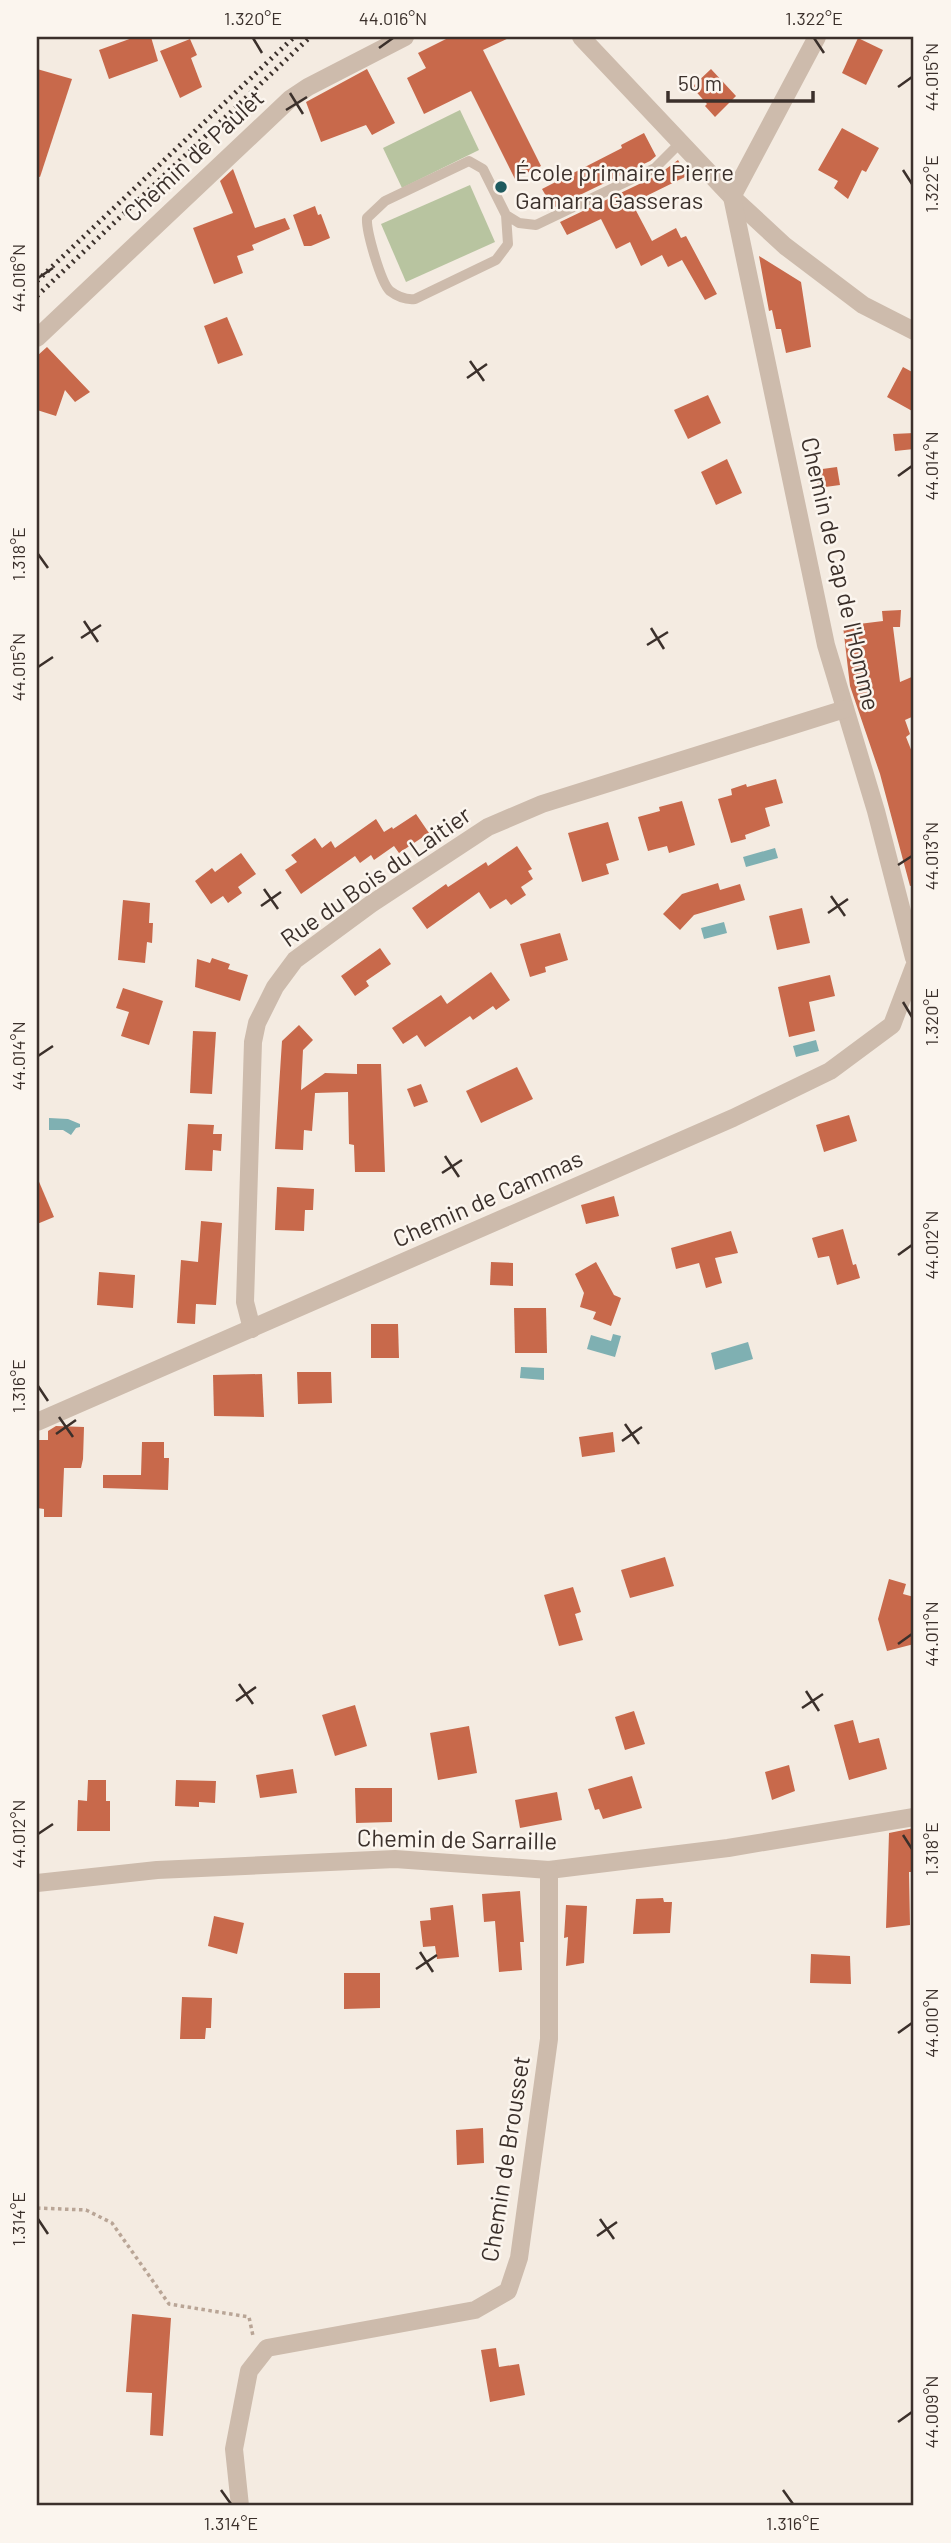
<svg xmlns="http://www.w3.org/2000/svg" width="951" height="2543" viewBox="0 0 951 2543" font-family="Barlow,sans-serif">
<rect width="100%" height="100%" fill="#f4ebe1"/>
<g fill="#b8c4a0">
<path d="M460,110l19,40 -77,38 -19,-40z"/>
<path d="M470,185l25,57 -89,40 -25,-58z"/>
</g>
<g fill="#7fb0b2">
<path d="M775,848l3,10 -32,9 -3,-10z"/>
<path d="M724,922l3,11 -23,6 -3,-11z"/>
<path d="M816,1040l3,11 -23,6 -3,-11z"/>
<path d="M49,1118l19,1 12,5v3l-4,1 -5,7 -8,-5h-14z"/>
<path d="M613,1334l8,2 -6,21 -28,-8 4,-14 20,6z"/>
<path d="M748,1342l5,17 -38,11 -4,-17z"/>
<path d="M521,1367l23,1v12l-24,-2z"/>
</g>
<g fill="#c8694b">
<path d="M135,37h16l7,24 -49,18 -10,-29z"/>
<path d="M450,37h61l-28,13 58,116 -26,13 -44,-88 -47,23 -17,-36 19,-10 -8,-15z"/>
<path d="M858,38l25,12 -17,35 -24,-12z"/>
<path d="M190,39l7,16 -6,3 11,29 -22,11 -20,-47z"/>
<path d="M37,69l35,10 -32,98 -3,-1z"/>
<path d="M367,69l28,54 -23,12 -6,-10 -45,17 -15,-40z"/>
<path d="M711,69l25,27 -21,21 -10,-11 2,-2 -15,-17z"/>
<path d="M842,128l37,20 -13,24 -4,-2 -14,29 -14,-11 4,-7 -20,-11z"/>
<path d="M644,133l12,23 -6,5 -97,47 -11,-19 80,-41 -1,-3z"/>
<path d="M678,160l9,16 -55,27 20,38 24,-13 5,10 5,-2 31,58 -12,6 -23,-40 -14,7 -6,-12 -21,11 -11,-24 -14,7 -15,-30 -34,16 -7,-13 98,-47z"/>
<path d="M233,169l22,59 30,-10 5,11 -38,16 2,5 -17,6 6,17 -29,11 -21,-56 40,-15 -13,-32z"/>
<path d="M315,206l3,9 3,-1 9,24 -19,8h-7l-11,-31z"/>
<path d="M759,256l42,26 10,65 -25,6 -5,-24h-5l-4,-19 -3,1z"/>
<path d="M227,317l16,38 -25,9 -14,-38z"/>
<path d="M47,347l43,45 -15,10 -10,-12 -9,26 -19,-6v-54z"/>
<path d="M903,367l11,6v39l-27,-15z"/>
<path d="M708,395l13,28 -33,16 -14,-29z"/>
<path d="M914,433v16l-19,2 -2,-17z"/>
<path d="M727,459l15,34 -26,12 -15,-33z"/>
<path d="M837,467l3,18 -22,3 -3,-18z"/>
<path d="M901,610l-1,17h-7l7,55 14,-6v40l-9,4 5,14 -4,3 8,20v128l-4,1 -30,-112 -30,-88 -7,-60 40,-5 -1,-10z"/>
<path d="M776,779l7,24 -18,5 5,18 -25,9 1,4 -15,4 -13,-44 14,-4 -1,-6 15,-5 1,3z"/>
<path d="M682,801l13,44 -26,8 -2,-7 -19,5 -10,-34 22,-6 -1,-4z"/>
<path d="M416,814l13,19 -30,20 -5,-7 -20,14 -3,-5 -11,8 -5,-7 -54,38 -16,-24 12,-8 -6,-7 24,-17 7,10 9,-7 4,7 41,-29 8,13 8,-5 1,2z"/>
<path d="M608,822l11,38 -13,4 3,10 -27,8 -14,-49z"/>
<path d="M517,846l15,23 -4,2 5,8 -12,8 5,8 -15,10 -5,-6 -16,10 -11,-17 -52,37 -15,-21 34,-24 2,3 38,-25 2,4z"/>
<path d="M241,853l15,21 -18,13 4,6 -14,10 -5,-7 -12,8 -16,-23 17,-13 3,4z"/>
<path d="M718,883l2,7 20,-6 5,16 -51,15 -14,15 -17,-16 19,-20z"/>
<path d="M123,900l27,3 -1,20h4l-1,20 -5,-1 -2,21 -27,-3z"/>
<path d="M802,908l8,35 -33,7 -8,-34z"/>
<path d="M560,933l8,27 -23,7 1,5 -16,5 -10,-33z"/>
<path d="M380,948l11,16 -25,17 3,5 -14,10 -14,-20z"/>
<path d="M212,958l18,6 -2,5 20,6 -8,26 -45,-14 2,-28 13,4z"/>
<path d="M491,972l19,28 -14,10 -3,-4 -20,14 -3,-4 -45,31 -8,-12 -14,9 -11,-16 49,-33 6,9z"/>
<path d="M830,975l5,21 -26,6 6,29 -26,6 -11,-50z"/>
<path d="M123,988l40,13 -14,44 -28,-9 8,-24 -13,-4z"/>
<path d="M299,1025l14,15 -10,10 -2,40 24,-17 32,1v-10h24l4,108h-30l-1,-27 -5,-1 -1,-52 -33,1 -3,38 -8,-1 -1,20 -28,-1 7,-108z"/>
<path d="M193,1031l23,1 -4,62 -22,-1z"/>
<path d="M517,1067l16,32 -52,24 -15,-32z"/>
<path d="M421,1084l7,18 -14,5 -7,-18z"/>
<path d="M849,1115l8,26 -33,11 -8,-27z"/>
<path d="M188,1124l26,1 -1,9h9l-1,17 -8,-1 -1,21 -27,-1z"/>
<path d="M37,1177l17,40 -17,7z"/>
<path d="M277,1187l37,2 -1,21h-8l-1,21 -29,-1z"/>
<path d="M614,1196l5,20 -33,8 -5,-19z"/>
<path d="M201,1221l21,2 -6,82 -20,-1 -1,20 -18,-1 4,-63 17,2z"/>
<path d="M843,1229l10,36 3,-1 4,14 -23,7 -8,-29 -11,2 -6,-20z"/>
<path d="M731,1231l7,22 -23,5 7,25 -16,5 -7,-25 -23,6 -5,-21z"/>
<path d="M491,1262l22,1v23l-23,-1z"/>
<path d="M596,1262l18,33 7,3 -10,28 -18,-7 3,-7 -16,-5 4,-14 -9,-19z"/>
<path d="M99,1272l36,3 -2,33 -36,-3z"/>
<path d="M514,1308h32l1,45h-32z"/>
<path d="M371,1324h27l1,34h-28z"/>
<path d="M297,1372h34l1,31 -34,1z"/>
<path d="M262,1374l2,43 -50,-1 -1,-41z"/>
<path d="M56,1426l28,1 -1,32 -2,9h-17l-2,49h-18v-8l-7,-1v-68h11v-9z"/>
<path d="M613,1432l2,20 -33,5 -3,-20z"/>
<path d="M142,1442h22v16h5l-1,32 -65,-2v-13h38z"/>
<path d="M665,1557l9,29 -44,12 -9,-28z"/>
<path d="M889,1579l17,5 -3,10 11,3 -2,22 2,25 -27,7 -9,-32z"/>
<path d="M573,1587l8,25 -6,2 8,26 -24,6 -15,-51z"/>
<path d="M355,1705l12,41 -32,10 -13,-41z"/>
<path d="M634,1711l11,33 -20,6 -10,-33z"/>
<path d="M853,1720l6,23 20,-5 8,31 -38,11 -15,-55z"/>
<path d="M469,1726l8,47 -39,7 -8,-47z"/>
<path d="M789,1765l6,26 -23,9 -7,-28z"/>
<path d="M293,1769l4,24 -37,5 -4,-23z"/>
<path d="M632,1776l10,32 -39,11 -4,-10 -4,1 -7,-21z"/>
<path d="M88,1780h18v21h4v30h-33l1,-31 9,1z"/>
<path d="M176,1780l40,1 -1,22 -16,-1v5l-24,-1z"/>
<path d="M355,1788h37v34l-36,1z"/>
<path d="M557,1792l5,28 -42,8 -5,-28z"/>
<path d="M914,1828v44h-5l1,53 -24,3 3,-95z"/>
<path d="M520,1891l4,51h-4l2,28 -23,2 -4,-51 -11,1 -2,-28z"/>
<path d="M663,1898l1,4h8l-2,31 -37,1 3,-35z"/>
<path d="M453,1905l6,52 -22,2 -2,-13 -12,1 -3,-26 11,-1 -1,-12z"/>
<path d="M566,1905l21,1 -3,57 -18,3 2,-29 -4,1z"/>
<path d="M214,1916l30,7 -7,31 -29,-8z"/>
<path d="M811,1954l39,2 1,28 -41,-1z"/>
<path d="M344,1973h36v35l-36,1z"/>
<path d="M182,1997l30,1 -1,30h-5l-1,11h-25z"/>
<path d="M483,2128l1,35 -27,2 -1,-35z"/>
<path d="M132,2314l39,4 -8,118 -13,-1 2,-42 -26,-1z"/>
<path d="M496,2348l3,19 20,-3 6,31 -35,7 -9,-52z"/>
</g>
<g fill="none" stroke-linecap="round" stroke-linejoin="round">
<path stroke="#b9a596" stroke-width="3.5" stroke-dasharray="3.5 3.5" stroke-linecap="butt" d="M37,2208l49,2 26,13 57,81 80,13 4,19"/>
<path stroke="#cdbbac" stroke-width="10" d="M506,215l2,29 -12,16 -81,39c-9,1 -17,-2 -25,-8 -9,-8 -24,-60 -23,-73l18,-17 84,-40 14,8 23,46 13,8 17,2 119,-57 26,-26"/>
<g stroke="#cdbbac" stroke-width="18">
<path d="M581,37l151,160 53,49 78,59 51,26"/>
<path d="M817,37l-85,160 94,448 50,166 38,147"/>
<path d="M37,338l253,-239 18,-12 97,-50"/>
<path d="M252,1329l-7,-27 8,-260 4,-19 18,-36 20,-27 76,-56 117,-77 54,-23 303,-95"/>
<path d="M37,1422l696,-304 97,-47 62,-46 22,-58"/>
<path d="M37,1883l120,-13 238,-11 154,11 179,-22 186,-31"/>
<path d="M240,2506l-6,-57 15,-78 18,-23 208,-38 33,-19 11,-33 30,-219v-169"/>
</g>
<g stroke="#3b302b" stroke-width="5" stroke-dasharray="2 5" stroke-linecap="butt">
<path d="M37,281l257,-244"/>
<path d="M37,296l273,-259"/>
</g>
</g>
<path fill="none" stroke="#3b302b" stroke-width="2.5" d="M253,38l9,15M814,38l10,15M379,48l14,-10M898,87l14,-10M290,93l13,21M286,110l21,-13M903,170l9,14M38,278l15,-10M470,361l14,20M467,378l20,-14M898,476l14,-10M38,554l10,14M84,621l14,21M651,628l13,21M81,638l20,-13M647,645l21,-13M38,667l15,-10M898,865l14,-9M264,889l14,20M831,896l14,20M261,906l20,-14M828,913l20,-14M903,1002l9,15M38,1056l15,-10M445,1156l14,21M442,1173l20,-13M898,1255l14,-10M38,1386l10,15M59,1417l14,20M625,1424l14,20M56,1434l20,-14M622,1441l20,-14M898,1644l14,-10M239,1684l14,20M806,1691l13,20M236,1701l20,-14M802,1708l21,-14M38,1834l15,-10M903,1835l9,14M420,1952l13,20M416,1969l21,-14M898,2033l14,-10M38,2219l10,15M600,2219l14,20M597,2236l20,-14M898,2422l14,-10M221,2490l10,14M783,2490l10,14"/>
<circle fill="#1f5a5e" stroke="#fbf5ee" stroke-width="2.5" cx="501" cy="187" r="7"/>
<g text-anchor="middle" stroke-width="5" stroke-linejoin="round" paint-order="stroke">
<g font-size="24" fill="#3b302b" stroke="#fbf5ee">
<text transform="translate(194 156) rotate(-43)" y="8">Chemin de Paulet</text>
<text transform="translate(840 574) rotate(77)" y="8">Chemin de Cap de l'Homme</text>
<text transform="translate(376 877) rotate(-35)" y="8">Rue du Bois du Laitier</text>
<text transform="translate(488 1199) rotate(-24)" y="8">Chemin de Cammas</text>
<text transform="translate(457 1840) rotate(1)" y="8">Chemin de Sarraille</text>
<text transform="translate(506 2159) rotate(-81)" y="8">Chemin de Brousset</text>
</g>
<g font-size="24" fill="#3b302b" stroke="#fbf5ee" text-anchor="start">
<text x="515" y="181">École primaire Pierre<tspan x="515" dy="28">Gamarra Gasseras</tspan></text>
</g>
</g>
<rect width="951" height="2543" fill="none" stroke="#fbf5ee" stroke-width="77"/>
<path d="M668 91v10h145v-10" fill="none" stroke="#3b302b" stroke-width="3.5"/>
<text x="678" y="91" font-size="21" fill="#3b302b" stroke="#fbf5ee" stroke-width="5" paint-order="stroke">50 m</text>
<rect x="38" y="38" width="874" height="2466" fill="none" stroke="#3b302b" stroke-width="2.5"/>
<g font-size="18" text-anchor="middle" fill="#3b302b">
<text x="253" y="25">1.320°E</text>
<text x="393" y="25">44.016°N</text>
<text x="814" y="25">1.322°E</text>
<text transform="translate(932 77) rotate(-90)" y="6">44.015°N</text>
<text transform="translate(932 184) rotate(-90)" y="6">1.322°E</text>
<text transform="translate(19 278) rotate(-90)" y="6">44.016°N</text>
<text transform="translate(932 466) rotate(-90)" y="6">44.014°N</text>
<text transform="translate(19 554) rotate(-90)" y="6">1.318°E</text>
<text transform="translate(19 667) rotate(-90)" y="6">44.015°N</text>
<text transform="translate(932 856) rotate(-90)" y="6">44.013°N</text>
<text transform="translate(932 1017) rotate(-90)" y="6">1.320°E</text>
<text transform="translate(19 1056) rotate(-90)" y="6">44.014°N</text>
<text transform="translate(932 1245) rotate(-90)" y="6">44.012°N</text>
<text transform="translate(19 1386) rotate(-90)" y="6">1.316°E</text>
<text transform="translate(932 1634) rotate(-90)" y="6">44.011°N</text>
<text transform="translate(19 1834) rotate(-90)" y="6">44.012°N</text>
<text transform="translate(932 1849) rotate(-90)" y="6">1.318°E</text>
<text transform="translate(932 2023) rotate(-90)" y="6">44.010°N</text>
<text transform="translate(19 2219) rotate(-90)" y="6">1.314°E</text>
<text transform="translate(932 2412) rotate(-90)" y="6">44.009°N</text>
<text x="231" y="2530">1.314°E</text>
<text x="793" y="2530">1.316°E</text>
</g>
</svg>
